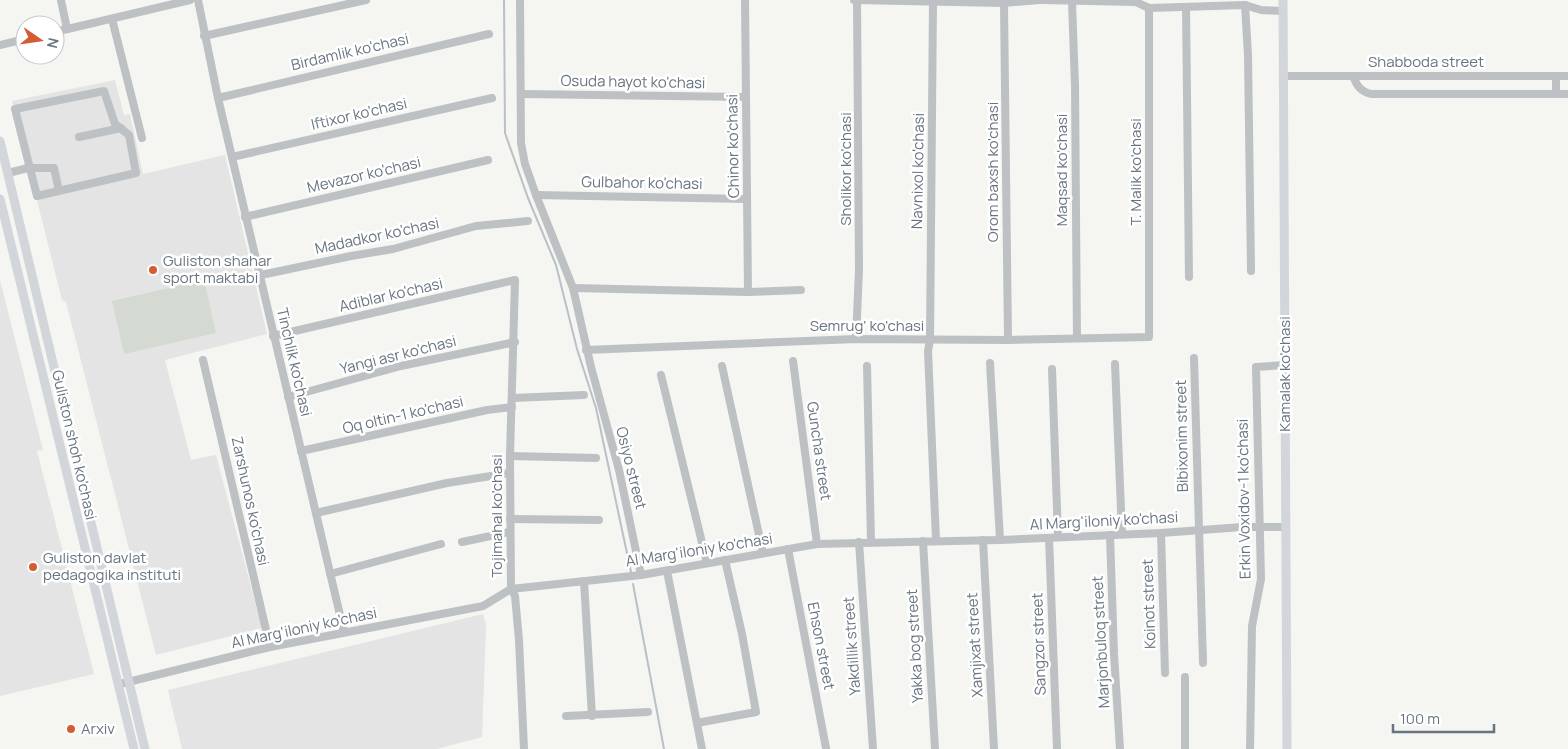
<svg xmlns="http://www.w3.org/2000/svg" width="1568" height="749" viewBox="0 0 1568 749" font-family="Manrope,sans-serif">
<rect width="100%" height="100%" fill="#f5f5f2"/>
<g fill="#e3e4e3">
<path d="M115,80l9,35 6,-1 13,60 82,-19 42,179 -102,26 26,100 25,-5 46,173 -106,27 -90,-353 -4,-2 -50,-199z"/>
<path d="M0,280l43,170 -6,1 57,223 -94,22z"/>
<path d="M483,614l3,11 -4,112 -45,12h-255l-14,-59z"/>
</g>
<path fill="#d4dad2" d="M204,280l12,53 -92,21 -12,-53z"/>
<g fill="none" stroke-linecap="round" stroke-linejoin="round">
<g stroke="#b8c1c7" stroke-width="2">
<path d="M504,0l1,133 23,65 28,67 21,84 19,59 35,164"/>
<path d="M633,584l31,165"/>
</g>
<g stroke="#bdc1c4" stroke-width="8">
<path d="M61,0l6,29"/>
<path d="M198,0l20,98 126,534"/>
<path d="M520,0l1,143 4,21 11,31 37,93 18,79 28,103 22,105"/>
<path d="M745,0l3,292"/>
<path d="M854,0l150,3 36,-3"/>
<path d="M1042,0l94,2 13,6 96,-3 16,5 22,1"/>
<path d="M933,2l-3,338 -2,11 8,189"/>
<path d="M1072,2l3,84 2,252"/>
<path d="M1004,3l4,337"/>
<path d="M1245,5l3,50 3,216"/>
<path d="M1186,7l3,270"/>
<path d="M112,19l30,119"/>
<path d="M55,32l135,-32"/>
<path d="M204,36l162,-36"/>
<path d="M0,45l25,-6"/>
<path d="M1283,76h285"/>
<path d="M1353,76c4,10 7,15 18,18h197"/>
<path d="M1556,76v18"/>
<path d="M104,91l11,33 14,11 7,38 -99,23 -22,-87z"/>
<path d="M521,94l225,3"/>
<path d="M218,98l271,-64"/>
<path d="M79,137l42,-9"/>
<path d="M232,157l260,-59"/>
<path d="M8,173l20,-5h26l5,23"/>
<path d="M536,195l211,4"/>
<path d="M245,217l243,-57"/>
<path d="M261,275l90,-19 42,-7 83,-23 52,-5"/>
<path d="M573,288l175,4 53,-2"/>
<path d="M273,336l242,-56 -5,176 1,133 4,7 4,44 5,109"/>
<path d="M856,339l3,-70 -2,-269"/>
<path d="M586,350l270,-11 152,1 141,-3v-329"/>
<path d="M1194,358l9,305"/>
<path d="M203,360l67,287"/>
<path d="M793,361l24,183"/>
<path d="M990,363l10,177"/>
<path d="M1115,364l7,170"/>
<path d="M722,366l41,187"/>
<path d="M867,366l4,175"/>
<path d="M1052,369l6,168"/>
<path d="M661,375l46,188"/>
<path d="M288,397l113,-31 114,-24"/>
<path d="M513,398l71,-3"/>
<path d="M301,451l186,-41 25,-3"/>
<path d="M510,456l86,2"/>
<path d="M316,513l131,-30 63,-10"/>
<path d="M510,519l89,1"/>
<path d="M1161,533l4,140"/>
<path d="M1110,535l4,119 6,95"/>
<path d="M1049,538l8,211"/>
<path d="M983,540l11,209"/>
<path d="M923,541l12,208"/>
<path d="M462,542l48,-10"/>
<path d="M859,542l14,207"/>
<path d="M788,549l38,199"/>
<path d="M667,571l35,178"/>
<path d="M330,574l111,-30"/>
<path d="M584,581l8,135"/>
<path d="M120,684l150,-37 213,-41 28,-17 130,-14 176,-31 183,-4 161,-7 81,-6h44"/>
<path d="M566,716l82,-4"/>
<path d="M697,723l59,-11 -14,-78 -17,-74"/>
<path d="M1185,749v-72"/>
<path d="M1250,749l2,-123 9,-47 -5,-212 29,-2"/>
</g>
<g stroke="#d2d6da" stroke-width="9">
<path d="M1283,0l4,749"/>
<path d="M0,141l145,608"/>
<path d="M0,199l134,550"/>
</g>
</g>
<g fill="#d55b33" stroke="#fff" stroke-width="2">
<circle cx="153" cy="270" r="5"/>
<circle cx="33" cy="567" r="5"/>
<circle cx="71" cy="729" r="5"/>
</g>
<g text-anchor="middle" stroke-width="5" stroke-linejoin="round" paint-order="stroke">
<g font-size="15" fill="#677581" stroke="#fff">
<text transform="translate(350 52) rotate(-13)" y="5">Birdamlik ko'chasi</text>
<text x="1426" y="67">Shabboda street</text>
<text transform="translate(633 82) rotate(1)" y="5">Osuda hayot ko'chasi</text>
<text transform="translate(359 114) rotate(-13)" y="5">Iftixor ko'chasi</text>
<text transform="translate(733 146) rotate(-91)" y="5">Chinor ko'chasi</text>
<text transform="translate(846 169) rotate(-90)" y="5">Sholikor ko'chasi</text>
<text transform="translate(1062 170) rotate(-90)" y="5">Maqsad ko'chasi</text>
<text transform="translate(918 171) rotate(-89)" y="5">Navnixol ko'chasi</text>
<text transform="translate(993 172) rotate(-90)" y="5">Orom baxsh ko'chasi</text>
<text transform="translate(1136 172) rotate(-90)" y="5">T. Malik ko'chasi</text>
<text transform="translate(364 175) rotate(-13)" y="5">Mevazor ko'chasi</text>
<text transform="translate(642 183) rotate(1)" y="5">Gulbahor ko'chasi</text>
<text transform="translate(377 236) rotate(-12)" y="5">Madadkor ko'chasi</text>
<text transform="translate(391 295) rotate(-13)" y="5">Adiblar ko'chasi</text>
<text x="867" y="331">Semrug' ko'chasi</text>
<text transform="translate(398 355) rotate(-14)" y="5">Yangi asr ko'chasi</text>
<text transform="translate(294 362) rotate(77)" y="5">Tinchlik ko'chasi</text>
<text transform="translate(1285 374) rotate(-90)" y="5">Kamalak ko'chasi</text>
<text transform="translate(403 415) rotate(-13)" y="5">Oq oltin-1 ko'chasi</text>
<text transform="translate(1182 436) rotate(-91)" y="5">Bibixonim street</text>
<text transform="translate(74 445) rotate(77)" y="5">Guliston shoh ko'chasi</text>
<text transform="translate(819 451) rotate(82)" y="5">Guncha street</text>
<text transform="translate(631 468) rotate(76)" y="5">Osiyo street</text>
<text transform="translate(1244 499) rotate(-91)" y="5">Erkin Voxidov-1 ko'chasi</text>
<text transform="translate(250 501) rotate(78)" y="5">Zarshunos ko'chasi</text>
<text transform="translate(497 516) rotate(-90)" y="5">Tojimahal ko'chasi</text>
<text transform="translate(1104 521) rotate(-3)" y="5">Al Marg'iloniy ko'chasi</text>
<text transform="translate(699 550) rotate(-9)" y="5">Al Marg'iloniy ko'chasi</text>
<text transform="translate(1149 604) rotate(-92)" y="5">Koinot street</text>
<text transform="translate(304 628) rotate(-12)" y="5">Al Marg'iloniy ko'chasi</text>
<text transform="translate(1101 642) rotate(-93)" y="5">Marjonbuloq street</text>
<text transform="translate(1039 644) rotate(-92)" y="5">Sangzor street</text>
<text transform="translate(975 645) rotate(-93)" y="5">Xamjixat street</text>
<text transform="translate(821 646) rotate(79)" y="5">Ehson street</text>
<text transform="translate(852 646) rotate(-94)" y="5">Yakdillik street</text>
<text transform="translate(915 646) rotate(-93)" y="5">Yakka bog street</text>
</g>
<g font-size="15" fill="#677581" stroke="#fff" text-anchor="start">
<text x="163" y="266">Guliston shahar<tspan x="163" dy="17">sport maktabi</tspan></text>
<text x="43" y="563">Guliston davlat<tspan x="43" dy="17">pedagogika instituti</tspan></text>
<text x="81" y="734">Arxiv</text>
</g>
</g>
<g transform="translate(40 40) rotate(103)"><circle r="24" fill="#ffffff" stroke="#c2c8cd"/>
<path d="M0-4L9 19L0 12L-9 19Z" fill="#d55b33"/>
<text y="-8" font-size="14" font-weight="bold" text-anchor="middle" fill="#677581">N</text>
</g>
<path d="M1393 724v8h101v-8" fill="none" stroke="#677581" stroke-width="2.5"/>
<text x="1400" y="724" font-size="15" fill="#677581" stroke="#ffffff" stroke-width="4" paint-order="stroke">100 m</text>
</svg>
